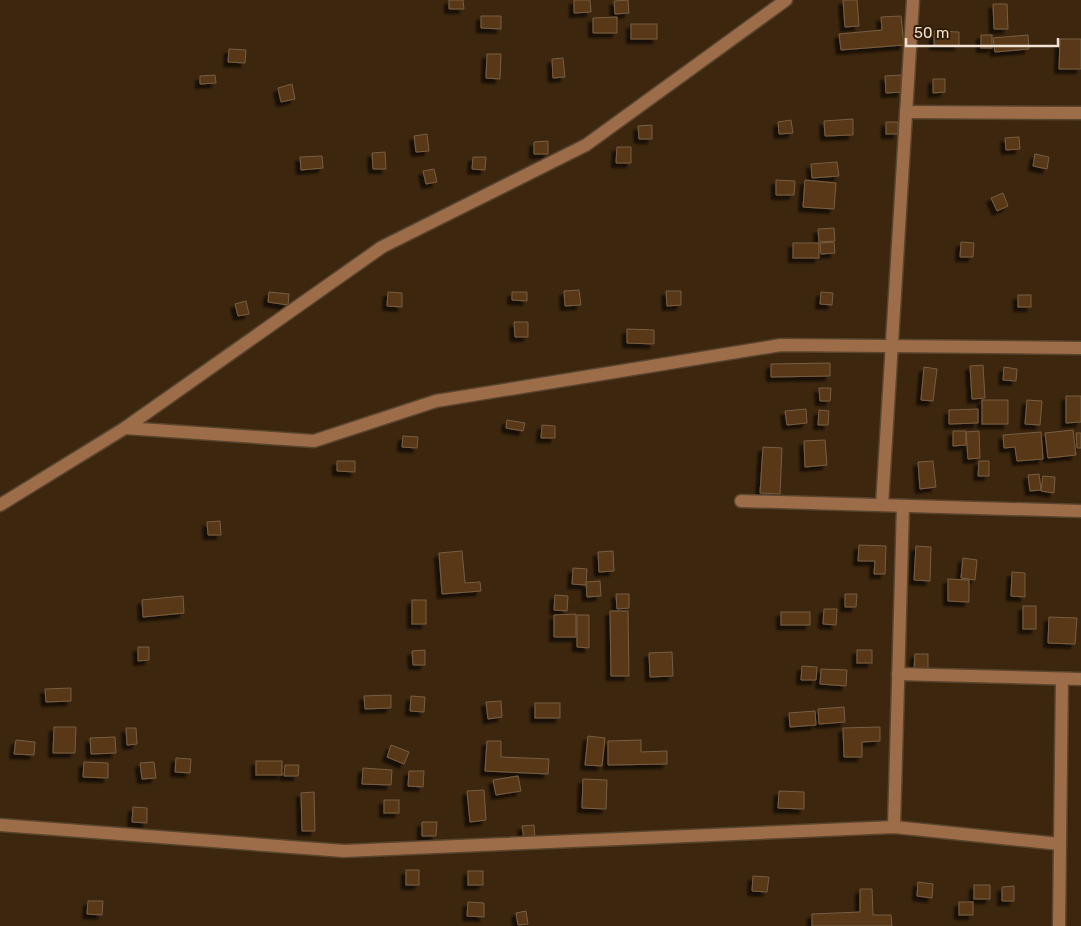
<svg xmlns="http://www.w3.org/2000/svg" width="1081" height="926" viewBox="0 0 1081 926" font-family="Rubik,sans-serif">
<defs>
<filter id="shadow"><feDropShadow dx="-4.5" dy="4.5" stdDeviation="1" flood-color="#0009"/></filter>
</defs>
<rect width="100%" height="100%" fill="#3c260e"/>
<g fill="#593812" stroke="#775e45" filter="url(#shadow)">
<path d="M449,0h14l1,9h-15z"/>
<path d="M574,0h16l1,12 -17,1z"/>
<path d="M628,0l1,13 -14,1 -1,-13z"/>
<path d="M843,0h14l2,26 -14,1z"/>
<path d="M993,4h14l1,25h-14z"/>
<path d="M481,16h20v13l-20,-1z"/>
<path d="M901,16l3,29 -63,5 -2,-16 43,-4 -1,-13z"/>
<path d="M617,17v16h-24v-15z"/>
<rect x="631" y="24" width="26" height="15"/>
<path d="M934,31l25,1v14l-25,-1z"/>
<rect x="981" y="35" width="11" height="13"/>
<path d="M1028,35l1,14 -34,3 -2,-14z"/>
<path d="M1060,39h21v30h-22z"/>
<path d="M229,49l17,1 -1,13 -17,-1z"/>
<path d="M487,54h14l-1,25 -14,-1z"/>
<path d="M563,58l2,19 -12,1 -1,-19z"/>
<path d="M215,75l1,8 -16,1v-8z"/>
<path d="M901,75l1,17 -16,1 -1,-17z"/>
<path d="M933,79h12v13l-12,1z"/>
<path d="M292,84l3,15 -14,3 -3,-14z"/>
<path d="M853,119v16l-28,1 -1,-15z"/>
<path d="M791,120l2,13 -14,1 -1,-12z"/>
<rect x="886" y="122" width="12" height="12"/>
<path d="M652,125v14h-13l-1,-13z"/>
<path d="M427,134l2,17 -13,1 -2,-16z"/>
<path d="M1019,137l1,12 -14,1 -1,-12z"/>
<path d="M548,141v13h-14v-12z"/>
<path d="M617,147h14v16h-15z"/>
<path d="M385,152l1,17h-13l-1,-16z"/>
<path d="M1035,154l14,3 -2,12 -14,-3z"/>
<path d="M322,156l1,12 -22,2 -1,-13z"/>
<path d="M473,157h13l-1,13 -13,-1z"/>
<path d="M837,162l2,14 -27,2 -1,-14z"/>
<path d="M434,169l3,13 -11,2 -3,-13z"/>
<path d="M776,180l19,1 -1,14h-18z"/>
<path d="M805,180l31,3 -2,26 -31,-2z"/>
<path d="M1003,193l5,13 -11,5 -6,-13z"/>
<path d="M834,228l1,13 -16,1 -1,-13z"/>
<path d="M834,242l1,11 -14,1 -1,-11z"/>
<path d="M961,242l13,1 -1,14h-13z"/>
<rect x="793" y="243" width="26" height="15"/>
<path d="M579,290l2,15 -16,1 -1,-15z"/>
<path d="M666,291h15v14l-14,1z"/>
<path d="M269,292l20,2 -1,11 -20,-3z"/>
<path d="M388,292l14,1v14l-15,-1z"/>
<path d="M512,292h15v9l-15,-1z"/>
<path d="M821,292l12,1 -1,12 -12,-1z"/>
<rect x="1018" y="295" width="13" height="12"/>
<path d="M246,301l3,13 -11,2 -3,-12z"/>
<path d="M514,322h14v15h-13z"/>
<path d="M627,329l27,1v14l-27,-1z"/>
<path d="M830,363v13l-59,1v-13z"/>
<path d="M983,365l2,33 -13,1 -2,-33z"/>
<path d="M924,367l13,2 -4,32 -12,-1z"/>
<path d="M1004,367l13,2 -1,12 -13,-1z"/>
<path d="M819,388h12l-1,13h-10z"/>
<path d="M1066,396h15v26l-15,1z"/>
<rect x="982" y="400" width="26" height="24"/>
<path d="M1027,400l15,1 -2,24 -15,-1z"/>
<path d="M806,409l1,14 -20,2 -2,-14z"/>
<path d="M978,409v14l-29,1v-14z"/>
<path d="M819,410l10,1 -1,14h-10z"/>
<path d="M507,420l18,3 -2,8 -17,-3z"/>
<path d="M542,425l13,1v12h-14z"/>
<path d="M1073,430l3,25 -28,3 -3,-25z"/>
<path d="M953,431h13v14l-13,1z"/>
<path d="M979,431l1,27 -12,1 -2,-27z"/>
<path d="M1041,432l2,27 -26,2 -2,-14 -11,1 -1,-13z"/>
<path d="M1076,433h5v15h-4z"/>
<path d="M403,436l15,1 -1,11 -15,-1z"/>
<path d="M825,440l2,25 -22,2 -1,-26z"/>
<path d="M763,447l19,1 -2,46 -20,-1z"/>
<path d="M337,461h18v11l-18,-1z"/>
<path d="M933,461l3,26 -16,2 -2,-27z"/>
<path d="M979,461h10v15h-11z"/>
<path d="M1039,474l2,16 -11,1 -2,-16z"/>
<path d="M1043,476l12,1 -1,16 -13,-2z"/>
<path d="M220,521l1,14h-13l-1,-13z"/>
<path d="M859,545l27,1 -1,28h-11l1,-13h-17z"/>
<path d="M916,546l15,1 -1,34 -16,-1z"/>
<path d="M462,551l3,32 15,-1 1,9 -39,3 -3,-41z"/>
<path d="M613,551l1,20 -15,1 -1,-20z"/>
<path d="M963,558l14,2 -2,20 -14,-2z"/>
<path d="M573,568l14,1 -1,16 -14,-1z"/>
<path d="M1012,572l13,1v24l-14,-1z"/>
<path d="M948,579l21,1v22l-21,-1z"/>
<path d="M600,581l1,15 -14,1 -1,-15z"/>
<path d="M616,594h13v14l-12,1z"/>
<path d="M845,594h12l-1,13h-11z"/>
<path d="M555,595l13,1 -1,15 -13,-1z"/>
<path d="M183,596l1,17 -41,4 -1,-17z"/>
<rect x="412" y="600" width="14" height="24"/>
<rect x="1023" y="606" width="13" height="23"/>
<path d="M824,609h13l-1,16 -13,-1z"/>
<path d="M610,611h18l1,65h-18z"/>
<rect x="781" y="612" width="29" height="13"/>
<path d="M576,614v23h-22v-22z"/>
<path d="M577,615h12v33l-12,-1z"/>
<path d="M1049,617l28,1 -2,26 -27,-1z"/>
<path d="M138,647h11v13l-11,1z"/>
<path d="M425,650v15h-12l-1,-14z"/>
<rect x="857" y="650" width="15" height="13"/>
<path d="M672,652l1,24 -23,1 -1,-24z"/>
<path d="M915,654h13v15h-14z"/>
<path d="M802,666l15,1 -1,13h-15z"/>
<path d="M821,669l26,1 -1,16 -26,-2z"/>
<path d="M71,688v13l-25,1 -1,-13z"/>
<path d="M391,695v13l-26,1 -1,-13z"/>
<path d="M411,696l14,1 -1,15 -14,-1z"/>
<path d="M501,701l1,16 -14,2 -2,-17z"/>
<rect x="535" y="703" width="25" height="15"/>
<path d="M844,707l1,15 -26,2 -1,-15z"/>
<path d="M815,711l1,14 -26,2 -1,-14z"/>
<path d="M54,727h22l-1,26h-22z"/>
<path d="M880,727v14l-18,1v15h-18l-1,-29z"/>
<path d="M126,728h10l1,16 -10,1z"/>
<path d="M588,736l17,2 -3,28 -17,-1z"/>
<path d="M115,737l1,16 -25,1 -1,-16z"/>
<path d="M16,740l19,2 -1,13 -20,-1z"/>
<path d="M641,740v12l26,-1v13l-59,1v-24z"/>
<path d="M487,741h14v16l48,2 -1,15 -63,-3z"/>
<path d="M391,745l18,7 -5,12 -17,-7z"/>
<path d="M176,758l15,1 -1,14 -15,-1z"/>
<rect x="256" y="761" width="26" height="14"/>
<path d="M84,762l24,1v15l-25,-1z"/>
<path d="M154,762l2,16 -14,1 -2,-16z"/>
<path d="M285,765h14l-1,11h-14z"/>
<path d="M363,768l29,2 -1,15 -29,-1z"/>
<path d="M409,771h15l-1,16 -15,-1z"/>
<path d="M518,776l3,15 -25,4 -3,-15z"/>
<path d="M583,779l24,1 -1,29 -24,-1z"/>
<path d="M484,790l2,30 -16,2 -3,-31z"/>
<path d="M779,791l25,1v17l-26,-1z"/>
<path d="M314,792l1,39h-13l-1,-38z"/>
<rect x="384" y="800" width="15" height="13"/>
<path d="M133,807l14,1v15l-15,-1z"/>
<path d="M422,822h15l-1,14h-14z"/>
<path d="M534,825l1,13 -11,1 -2,-13z"/>
<rect x="406" y="870" width="13" height="15"/>
<rect x="468" y="871" width="15" height="14"/>
<path d="M753,876l16,1 -2,15 -15,-1z"/>
<path d="M918,882l15,2 -1,14 -15,-2z"/>
<rect x="974" y="885" width="16" height="14"/>
<path d="M1014,886v15h-12v-14z"/>
<path d="M860,889h12l1,26h18l1,11h-80v-12l48,-2z"/>
<path d="M88,901h15l-1,14 -15,-1z"/>
<path d="M468,902l16,1v14l-17,-1z"/>
<rect x="959" y="902" width="14" height="13"/>
<path d="M526,911l2,13 -10,1 -2,-12z"/>
</g>
<g fill="none" stroke-linecap="round" stroke-linejoin="round">
<defs>
<g id="minor">
<path d="M906,112l175,1"/>
<path d="M125,428l189,13 122,-40 345,-56 300,3"/>
<path d="M741,501l340,10"/>
<path d="M0,505l125,-77 257,-181 204,-102 200,-145"/>
<path d="M882,505l31,-505"/>
<path d="M898,674l183,5"/>
<path d="M0,825l344,26 550,-24 166,17"/>
<path d="M894,827l9,-321"/>
<path d="M1059,926l3,-247"/>
</g>
</defs>
<use href="#minor" stroke="#59442e" stroke-width="15"/>
<use href="#minor" stroke="#9d6d49" stroke-width="12"/>
</g>
<path d="M906 38v8h152v-8" fill="none" stroke="#f0e1d3" stroke-width="2.5"/>
<text x="914" y="38" font-size="15" fill="#f0e1d3" stroke="#311c04" stroke-width="4" paint-order="stroke">50 m</text>
</svg>
